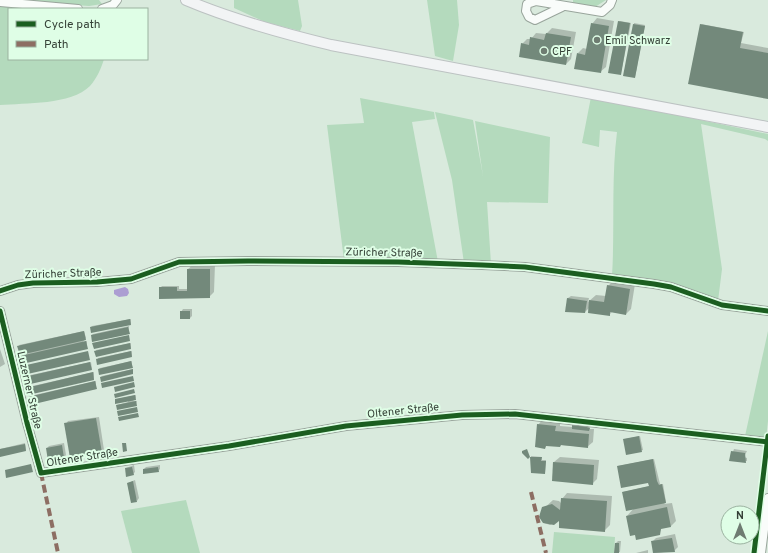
<svg xmlns="http://www.w3.org/2000/svg" width="768" height="553" viewBox="0 0 768 553" font-family="Overpass,sans-serif">
<rect width="100%" height="100%" fill="#d9eadd"/>
<g fill="#b4dabd">
<path d="M10,0h89l3,4 -13,2z"/>
<path d="M234,0h64l4,26 -2,5 -35,-9 -31,-14z"/>
<path d="M427,0h30l2,25 -6,36 -18,-5z"/>
<path d="M573,0h33l-11,7 -22,-4z"/>
<path d="M0,5l43,4h-34v50h95c-3,10 -7,19 -14,27 -19,19 -65,17 -90,19z"/>
<path d="M591,97l177,37v7l-3,-2 -64,-15 21,145 -4,32 -106,-25c3,-48 -1,-96 5,-144l-17,-2 -1,17 -17,-4z"/>
<path d="M360,98l74,14 1,7 -23,3 26,140 -94,-2 -17,-135 37,-2z"/>
<path d="M435,112l38,8 10,56 -8,-55 75,16 -2,66 -61,-1 4,62 -27,-1 -12,-83z"/>
<path d="M768,331v90l-2,18 -21,-3z"/>
<path d="M186,500l14,53h-68l-11,-42z"/>
<path d="M554,532l61,5 -1,16h-62z"/>
</g>
<path fill="#ac9ed2" d="M125,287l3,2 1,4 -2,3 -8,1 -5,-3v-4z"/>
<g fill="#0003">
<path d="M597,18l17,3 -8,46 -6,5 -22,-19 5,-5 4,1 5,-25z"/>
<path d="M620,21l11,2 -10,50 -2,-51z"/>
<path d="M634,23l11,2 -10,52 -1,-53z"/>
<path d="M701,24l43,8 -3,11 27,5v50z"/>
<path d="M552,28l24,4 -5,27 -5,5 -44,-20 5,-5h4l5,-6 10,1z"/>
<path d="M194,264h21l-1,28 -5,5h-21l-28,-9 2,-2h17v3h9v-20z"/>
<path d="M613,281l22,3 -4,25 -5,5 -14,-2 -3,3 -20,-7 -4,4 -18,-1 1,-13 3,-2 18,2 -1,4 8,-7 10,1 2,-10z"/>
<path d="M183,309h9v7l-2,2 -9,-6z"/>
<path d="M131,319v5l-40,3 1,-1z"/>
<path d="M129,326v7l-37,2 1,-1z"/>
<path d="M84,331l2,7 -3,4 4,-1v7l-66,9 3,-4 -5,-8z"/>
<path d="M131,343v5l-35,8v-6z"/>
<path d="M0,349l5,15 -5,3z"/>
<path d="M132,351v5l-34,8v-6z"/>
<path d="M132,361v6l-33,2 1,-1z"/>
<path d="M91,362l1,7 -67,8 1,-1z"/>
<path d="M133,369v4l-32,4 1,-1z"/>
<path d="M94,372v7l-66,15v-7z"/>
<path d="M96,381v8l-67,8 1,-1z"/>
<path d="M136,395v3l-3,3h4l-1,4h-19l11,-3v-2l-11,-1z"/>
<path d="M99,417l5,33 -3,2 -35,-28 2,-3z"/>
<path d="M543,419l3,1v2l14,1v3l13,1 1,-3 16,3 -1,2h5l-1,13 -6,5 -41,-3 -1,4 -7,-23z"/>
<path d="M640,436l3,14 -16,4 -2,-15z"/>
<path d="M25,443l1,7 -26,6v-7z"/>
<path d="M64,443l2,12 -2,2 -15,3 -2,-12 2,-2z"/>
<path d="M734,449l13,2 -3,6 3,1v3l-17,-1z"/>
<path d="M531,456l11,1v3h4l-1,13 -13,-1z"/>
<path d="M560,457l39,3 -2,19 -5,5 -39,-4 1,-18z"/>
<path d="M654,459l6,25h3l3,18 -2,2 8,-1 4,18 -5,5 -10,2 -2,6 -32,-18 7,-8 -11,-16 27,-6 -1,-5 -31,-15z"/>
<path d="M134,465l1,7 -2,2 -7,-6z"/>
<path d="M160,465v4l-2,2 -14,-2 2,-2z"/>
<path d="M135,480l4,18 -2,3 -9,-18z"/>
<path d="M567,493l45,3 -2,29 -6,6 -45,-11 -9,5 -6,-2 -4,-6 1,-6 12,-11 6,1 3,3v-5z"/>
<path d="M675,534l3,13 -4,4 -20,2 -2,-11 4,-4z"/>
<path d="M618,541h3l-1,11 -5,1 1,-10z"/>
<path d="M648,550v3h-12z"/>
</g>
<g fill="#73897b">
<path d="M618,21l12,2 -9,52 -13,-2z"/>
<path d="M591,23l18,3 -8,47 -27,-4 3,-16 8,2z"/>
<path d="M633,24l12,2 -10,52 -12,-2z"/>
<path d="M700,24l43,8 -3,16 28,5v46l-80,-15z"/>
<path d="M546,33l25,4 -5,28 -47,-8 2,-14 8,2 1,-8 14,3z"/>
<path d="M187,269h23v29l-51,1v-12h18v4h10z"/>
<path d="M607,285l23,4 -4,26 -16,-3v4l-22,-3 1,-13 15,2z"/>
<path d="M567,298l20,3 -2,12 -20,-1z"/>
<rect x="180" y="311" width="10" height="8"/>
<path d="M130,319l1,6 -40,8 -1,-6z"/>
<path d="M128,327l2,7 -38,8 -1,-7z"/>
<path d="M84,331l2,9 -66,15 -3,-9z"/>
<path d="M129,335l1,6 -36,8 -2,-6z"/>
<path d="M86,341l2,8 -66,15 -2,-8z"/>
<path d="M130,343l1,6 -35,8 -2,-6z"/>
<path d="M88,351l2,9 -67,15 -1,-9z"/>
<path d="M131,351l1,6 -35,8 -1,-6z"/>
<path d="M131,361l2,7 -34,7 -1,-6z"/>
<path d="M90,362l2,8 -66,15 -2,-8z"/>
<path d="M133,369v5l-32,8 -1,-5z"/>
<path d="M93,372l1,8 -66,15 -2,-7z"/>
<path d="M133,376l1,5 -32,7 -1,-5z"/>
<path d="M95,381l2,8 -67,16 -2,-8z"/>
<path d="M134,382l1,5 -20,5 -1,-5z"/>
<path d="M134,389l1,4 -20,5 -1,-4z"/>
<path d="M135,395l1,5 -21,4v-5z"/>
<path d="M136,401l1,5 -20,4 -1,-5z"/>
<path d="M137,407l1,5 -20,4 -1,-5z"/>
<path d="M138,413l1,4 -20,4 -1,-4z"/>
<path d="M96,418l6,35 -32,5 -6,-35z"/>
<path d="M537,424l19,2 -1,5 34,3 -1,14 -27,-3 -1,2 -14,-1 -1,3 -10,-2z"/>
<path d="M572,425l11,1 7,2 -1,3 -17,-2z"/>
<path d="M639,436l3,16 -16,3 -3,-16z"/>
<path d="M122,443h4l1,8 -4,1z"/>
<path d="M25,444l1,7 -26,6v-8z"/>
<path d="M62,445l2,13 -16,3 -2,-13z"/>
<path d="M527,449l3,8h12l-1,4h5l-1,13 -14,-1 -1,-16 -2,2 -6,-6v-2z"/>
<path d="M731,451l14,2 1,10 -17,-2z"/>
<path d="M653,459l4,22 2,4 3,-1 4,19 -40,8 -4,-19 27,-6 -1,-3 -27,5 -4,-22z"/>
<path d="M553,462l41,3 -1,20 -41,-4z"/>
<path d="M31,464l2,8 -27,6 -1,-8z"/>
<path d="M132,467l2,8 -8,2 -1,-9z"/>
<path d="M158,467l1,5 -16,2v-5z"/>
<path d="M133,481l4,21 -6,1 -4,-20z"/>
<path d="M561,498l46,3 -2,31 -46,-4v-7l-5,4 -11,-2 -4,-6 3,-10 10,-3 8,6z"/>
<path d="M667,507l4,20 -10,2 -1,6 -24,5 -1,-5 -5,1 -4,-20z"/>
<path d="M672,538l3,14 -22,1 -2,-12z"/>
<path d="M615,543h4v10h-5z"/>
</g>
<g fill="none" stroke-linecap="round" stroke-linejoin="round">
<defs>
<g id="minor">
<path d="M0,2l78,7"/>
<path d="M562,7l-27,13 -6,-3 -3,-6 1,-7 9,-3 66,11 8,-7 2,-5"/>
<path d="M102,9l11,-4 4,-5"/>
<path d="M0,291l18,-6 15,-2 64,-1 34,-3 48,-17 69,-1 150,1 84,3 43,2 129,17 17,3 51,18 46,6"/>
<path d="M0,311l27,112 14,50 188,-27 117,-20 116,-11 53,-1 253,28"/>
<path d="M761,553l7,-55"/>
</g>
<path id="major" d="M186,0c47,20 95,33 145,45l437,82"/>
</defs>
<use href="#minor" stroke="#99a59c" stroke-width="10"/>
<use href="#major" stroke="#bcc2c2" stroke-width="12"/>
<use href="#minor" stroke="#f9fcfa" stroke-width="8"/>
<use href="#major" stroke="#f2f4f5" stroke-width="10"/>
<g stroke="#8d6e63" stroke-width="4" stroke-dasharray="8 4" stroke-linecap="butt">
<path d="M41,473l17,80"/>
<path d="M531,492l15,61"/>
</g>
<defs>
<g id="cycleway">
<path d="M0,291l18,-6 15,-2 64,-1 34,-3 48,-17 69,-1 150,1 84,3 43,2 129,17 17,3 51,18 46,6"/>
<path d="M0,311l27,112 14,50 188,-27 117,-20 116,-11 53,-1 253,28"/>
<path d="M754,553l14,-117"/>
</g>
</defs>
<use href="#cycleway" stroke="#dffee6" stroke-width="8"/>
<use href="#cycleway" stroke="#1b5e20" stroke-width="5"/>
</g>
<g fill="#6e7c71" stroke="#dffee6" stroke-width="1.5">
<circle cx="597" cy="40" r="4"/>
<circle cx="544" cy="51" r="4"/>
</g>
<g text-anchor="middle" stroke-width="4" stroke-linejoin="round" paint-order="stroke">
<g font-size="11" fill="#354137" stroke="#dffee6" text-anchor="start">
<text x="605" y="44">Emil Schwarz</text>
<text x="552" y="55">CPF</text>
</g>
<g font-size="11" fill="#354137" stroke="#dffee6">
<text transform="translate(384 252) rotate(1)" y="4">Züricher Straße</text>
<text transform="translate(63 273) rotate(-2)" y="4">Züricher Straße</text>
<text transform="translate(30 390) rotate(77)" y="4">Luzerner Straße</text>
<text transform="translate(403 410) rotate(-6)" y="4">Oltener Straße</text>
<text transform="translate(82 457) rotate(-9)" y="4">Oltener Straße</text>
</g>
</g>
<rect x="8" y="8" width="140" height="52" fill="#dffee6" stroke="#9bb2a0"/>
<rect x="16" y="21" width="20" height="6" fill="#1b5e20" stroke="#9bb2a0"/>
<text x="44" y="28" font-size="12" fill="#354137">Cycle path</text>
<rect x="16" y="41" width="20" height="6" fill="#8d6e63" stroke="#9bb2a0"/>
<text x="44" y="48" font-size="12" fill="#354137">Path</text>
<g transform="translate(740 525)"><circle r="19" fill="#dffee6" stroke="#9bb2a0"/>
<path d="M0-3L7 15L0 10L-7 15Z" fill="#6e7c71"/>
<text y="-6" font-size="11" font-weight="bold" text-anchor="middle" fill="#354137">N</text>
</g>
</svg>
